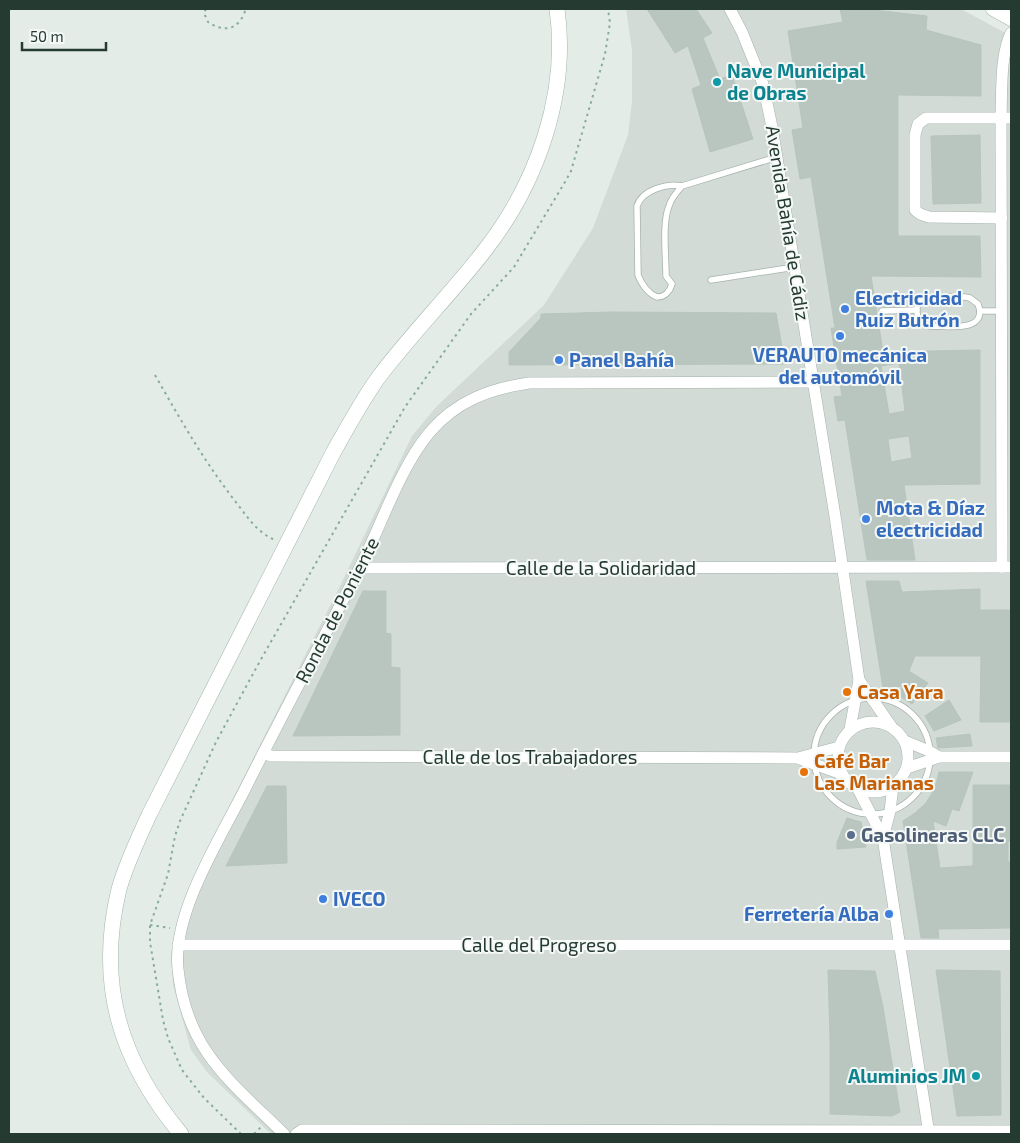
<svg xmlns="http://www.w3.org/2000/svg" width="1020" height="1143" viewBox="0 0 1020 1143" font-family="'Exo 2',sans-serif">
<rect width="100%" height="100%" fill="#e4ece7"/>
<path fill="#d2dbd6" d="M626,9h335l50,27v1098h-740l-64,-62 -16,-22 -18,-65 -2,-30 6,-33 14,-36 27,-58 121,-240 73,-152 24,-29 108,-102 49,-77 35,-93 4,-34v-51z"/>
<g fill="#b9c6c0" stroke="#b7c5bd" fill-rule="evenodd">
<path d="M647,9h49l16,24 -9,5 17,41 12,-4 21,64 -43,13 -18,-63 9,-4 -13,-39 -13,7z"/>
<path d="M840,9h24l63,7 -1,14 55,15v51l-83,-1v141h82l1,41 -110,-1 12,76 97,-2v134l-76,1 11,75h-48l-22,-140 -7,1 -4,-24 8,-1 -11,-68h4l-24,-151 -11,2 -8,-49 11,-2 -15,-97 55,-9zM899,363l6,48 -16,3 -8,-48zM909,436l3,22 -21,4 -3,-23z"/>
<path d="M980,135l1,68 -48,1 -2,-68z"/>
<path d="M612,312l164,1 9,51 -276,1v-13l32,-34v-4z"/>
<path d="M866,581h33l3,11 78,-3v21h31v112h-31l1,-66h-66l-6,15 19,12 -16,21 -14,-9 5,-9 -20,2z"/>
<path d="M363,591h23v42l5,1v33l9,1v67l-107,1z"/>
<path d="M949,700l12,20 -27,11 -9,-15z"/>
<path d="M970,734l2,12 -34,2 -2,-10z"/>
<path d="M939,772h34l-14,39 -7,-2 -6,17 -13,-5 7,47 33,-2v-81h38v56h-3v21h3v66l-73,1 1,9h-18l-18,-117 12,-8 11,-10 9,-15z"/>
<path d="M267,786h19l1,77 -61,3z"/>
<path d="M847,818l14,4 5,25 -29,2v-7z"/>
<path d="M828,970l47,1 8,36 17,105 -8,4 -62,-2v-77z"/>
<path d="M936,970l64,1 1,144 -44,1z"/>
</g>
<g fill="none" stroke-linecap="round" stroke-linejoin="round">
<defs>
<g id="service">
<path d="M682,186c-5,6 -11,12 -13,20 -7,17 -3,51 -3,70l6,8c-2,7 -7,13 -15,13 -10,-4 -15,-12 -19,-22l-1,-69c5,-16 30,-23 45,-20l95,-29"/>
<path d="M711,280l84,-13"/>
<path d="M927,297h38l5,1 8,6c11,29 -32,22 -49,22 -15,-5 -17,-23 -2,-29z"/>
<path d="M882,311l35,-1"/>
<path d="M980,311h22"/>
<circle cx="872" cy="756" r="58"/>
</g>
<g id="minor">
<path d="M730,9l12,23 21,52 9,43 63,389 24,164 -9,49"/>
<path d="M1002,218l-73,-1 -9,-3 -5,-4v-75l3,-11 8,-6h85"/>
<path d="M1002,567l-1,-450c1,-24 -1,-62 10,-84"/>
<path d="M360,568l651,-1"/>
<path d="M859,680l32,46"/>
<circle cx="873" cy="757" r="35"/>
<path d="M905,741l24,10 10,6"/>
<path d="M263,753l8,3 527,2 41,-11"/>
<path d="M800,759l42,15"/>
<path d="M907,768l32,-11h72"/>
<path d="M858,789l25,49 46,296"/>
<path d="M883,838l7,-27 3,-25"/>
<path d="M178,945h833"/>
<path d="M284,1134c-53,-52 -98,-84 -106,-165 -6,-55 41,-129 66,-178 37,-74 76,-146 114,-220 23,-44 40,-100 71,-138 27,-32 60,-44 100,-50l284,-1"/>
<path d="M296,1134l6,-4 709,1"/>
</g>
<path id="tertiary" d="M993,9l18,10"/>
<path id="secondary" d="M181,1134c-61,-73 -85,-150 -62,-245 7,-25 19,-50 30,-74l184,-362c14,-25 28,-51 45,-75 33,-44 73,-84 107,-128 52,-67 84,-156 72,-241"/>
</defs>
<use href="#service" stroke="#a7b3ad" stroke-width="7"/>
<use href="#minor" stroke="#a7b3ad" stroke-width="12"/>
<use href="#tertiary" stroke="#a7b3ad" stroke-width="15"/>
<use href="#secondary" stroke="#a3b6ad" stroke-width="16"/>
<g stroke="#88ac9b" stroke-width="2" stroke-dasharray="2.5 4" stroke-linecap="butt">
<path d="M206,9l-2,4 4,9c8,6 22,10 30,1 4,-3 6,-10 8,-14"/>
<path d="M155,375c25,44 49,86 80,126 12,15 21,31 40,39"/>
<path d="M150,925l20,3"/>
<path d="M241,1134l-37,-36 -22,-28 -14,-32 -5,-18 -13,-78v-17l18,-51 7,-38 5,-15 36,-79 44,-81 145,-254 66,-93 43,-47 51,-85 6,-11 34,-117 5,-31 -2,-14"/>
<path d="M254,1134l7,-7"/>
</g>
<use href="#service" stroke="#fff" stroke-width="5.5"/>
<use href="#minor" stroke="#fff" stroke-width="11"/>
<use href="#tertiary" stroke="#fff" stroke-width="14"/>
<use href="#secondary" stroke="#fff" stroke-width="15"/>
</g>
<g fill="#0f9aa8" stroke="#f4f8f6" stroke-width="2">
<circle cx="717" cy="82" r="5"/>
<circle cx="976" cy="1076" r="5"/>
</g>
<g fill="#3f7fe0" stroke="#f4f8f6" stroke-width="2">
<circle cx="845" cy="309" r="5"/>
<circle cx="840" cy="336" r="5"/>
<circle cx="559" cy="360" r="5"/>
<circle cx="866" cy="519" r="5"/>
<circle cx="323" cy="899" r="5"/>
<circle cx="889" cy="914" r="5"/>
</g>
<g fill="#e8710a" stroke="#f4f8f6" stroke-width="2">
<circle cx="847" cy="692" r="5"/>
<circle cx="804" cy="772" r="5"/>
</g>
<circle fill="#5c6f8a" stroke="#f4f8f6" stroke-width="2" cx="851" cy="835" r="5"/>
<g text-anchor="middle" stroke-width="4" stroke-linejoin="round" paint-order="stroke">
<g font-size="19" font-weight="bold" fill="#0d838f" stroke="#f4f8f6" text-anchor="start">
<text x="727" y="78">Nave Municipal<tspan x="727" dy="22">de Obras</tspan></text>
<text x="966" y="1083" text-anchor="end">Aluminios JM</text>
</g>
<g font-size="19" fill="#253b32" stroke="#f4f8f6">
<text transform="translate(788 223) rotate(81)" y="7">Avenida Bahía de Cádiz</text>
<text x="601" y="575">Calle de la Solidaridad</text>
<text transform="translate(337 610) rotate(-63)" y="7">Ronda de Poniente</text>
<text x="530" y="764">Calle de los Trabajadores</text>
<text x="539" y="952">Calle del Progreso</text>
</g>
<g font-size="19" font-weight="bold" fill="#366cbe" stroke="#f4f8f6" text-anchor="start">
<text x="855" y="305">Electricidad<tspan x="855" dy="22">Ruiz Butrón</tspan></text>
<text x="840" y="362" text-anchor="middle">VERAUTO mecánica<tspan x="840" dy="22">del automóvil</tspan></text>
<text x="569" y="367">Panel Bahía</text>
<text x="876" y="515">Mota &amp; Díaz<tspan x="876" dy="22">electricidad</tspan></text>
<text x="333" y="906">IVECO</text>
<text x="879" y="921" text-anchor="end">Ferretería Alba</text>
</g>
<g font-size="19" font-weight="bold" fill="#c56008" stroke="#f4f8f6" text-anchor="start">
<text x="857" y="699">Casa Yara</text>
<text x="814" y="768">Café Bar<tspan x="814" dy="22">Las Marianas</tspan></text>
</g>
<g font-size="19" font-weight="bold" fill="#4e5e75" stroke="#f4f8f6" text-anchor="start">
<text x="861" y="842">Gasolineras CLC</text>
</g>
</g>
<rect width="1020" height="1143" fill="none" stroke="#253b32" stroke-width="20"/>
<path d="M22 42v8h84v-8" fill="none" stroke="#253b32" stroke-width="2.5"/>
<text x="30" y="42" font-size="15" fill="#253b32" stroke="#f4f8f6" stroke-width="4" paint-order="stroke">50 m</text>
</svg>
